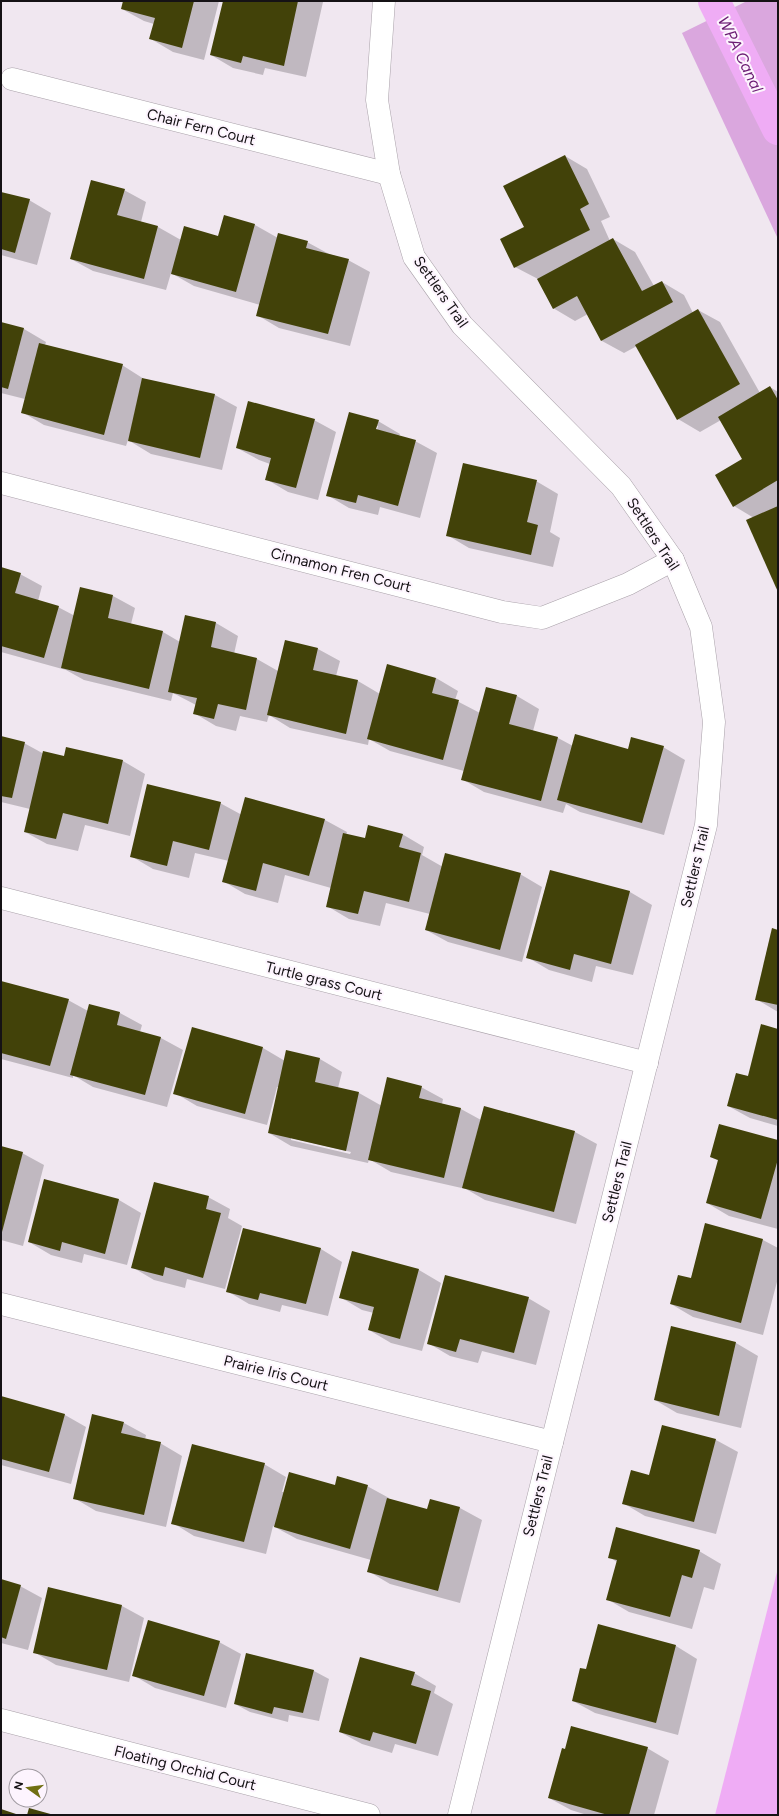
<svg xmlns="http://www.w3.org/2000/svg" width="779" height="1816" viewBox="0 0 779 1816" font-family="Figtree,sans-serif">
<rect width="100%" height="100%" fill="#f0e7f0"/>
<path fill="#daa7de" d="M747,1h31v238l-96,-206z"/>
<path fill="#efacf5" d="M778,1568v247h-63z"/>
<g fill="#0003" fill-rule="evenodd">
<path d="M124,1h95l-15,59 -31,-8 -22,-13 3,-15 -10,-3 -22,-12z"/>
<path d="M224,1l99,1 -17,75 -41,-9 -2,7 -30,-7 -22,-13z"/>
<path d="M565,156l22,13 23,48 -9,4 9,20 3,-2 22,13 19,34 8,-4 22,13 9,18 5,-3 22,12 40,71 10,-6 8,5v198l-24,-72 -20,-12 10,-46 -23,-40 -21,12 -22,-13 -41,-73 -13,7 -22,-12 -14,-27 -13,7 -22,-13 -15,-29 -23,-12 10,-40z"/>
<path d="M124,190l22,12 -5,20 17,5 23,13 38,-3 5,-21 31,9 23,13 29,4 22,12 19,6 22,12 -20,74 -71,-18 -22,-13 3,-10 -66,-19 -23,-13 -5,17 -73,-19 -22,-12z"/>
<path d="M1,193l28,7 22,13 -14,52 -36,-10z"/>
<path d="M1,323l23,6 22,13 -1,3 77,20 22,14 71,16 22,12 -15,63 -71,-16 -23,-14 -2,6 -82,-21 -22,-13 3,-13 -24,-6z"/>
<path d="M314,420l22,12 -18,68 -30,-8 -22,-13 4,-15 -11,-4 -22,-12z"/>
<path d="M378,421l22,13 -1,2 16,5 22,12 -17,65 -40,-11 -2,8 -29,-7 -22,-13zM376,426h2l-2,8h-2z"/>
<path d="M536,481l22,13 -8,38 10,6 -7,29 -84,-19 -22,-13z"/>
<path d="M1,568l19,6 22,12 -4,15 20,6 17,9 38,-20 22,12 -4,16 32,8 17,10 6,-26 30,7 22,13 -4,18 23,5 21,12 40,-22 22,12 -4,15 22,5 22,13 56,-16 22,13 -3,9 25,13 37,-17 22,13 -6,22 25,7 15,8 56,4 34,-3 22,13 -21,75 -84,-23 -14,-8 -3,9 -79,-21 -22,-13 2,-8 -74,-20 -21,-12 -1,6 -78,-17 -21,-13 -2,7 -27,-6 -4,15 -20,-5 -22,-13 2,-8 -23,-12 -2,8 -87,-21 -18,-10 -65,-18z"/>
<path d="M1,737l23,6 20,11 20,3 3,-9 56,13 22,13 -15,62 -45,-11 -7,26 -31,-7 -22,-12 5,-23 -29,-7z"/>
<path d="M220,803l22,12 83,5 22,12 -1,3 20,4 36,-5 22,13 -2,8 21,12 77,7 22,13 -20,75 -74,-20 -22,-12 4,-16 -44,-11 -6,23 -31,-7 -22,-13 4,-18 -46,-13 -7,28 -33,-9 -22,-13 6,-20 -34,-8 -6,25 -36,-9 -22,-13z"/>
<path d="M550,871l80,21 22,13 -19,70 -37,-9 -4,16 -43,-12 -22,-13z"/>
<path d="M778,931v81l-22,-13z"/>
<path d="M1,982l67,18 20,11 2,-6 30,8 22,12 -2,7 21,6 22,12 -16,57 -74,-20 -20,-12v3l-72,-19z"/>
<path d="M778,1030v96l-28,-8 -22,-12z"/>
<path d="M263,1048l22,13 35,-2 22,13 -4,16 21,5 23,13 39,-19 22,12 -1,5 19,5 20,11 3,-12 91,24 22,12 -21,80 -91,-24 -19,-11 -75,-17 -22,-13 -1,4 -77,-17 -22,-13 10,-46h-2l-10,38 -70,-19 -22,-13zM291,1138l60,14 -1,2 -59,-14z"/>
<path d="M778,1141v88l-49,-13 -22,-13 12,-42 -8,-4z"/>
<path d="M1,1147l21,6 22,12 -21,81 -22,-6z"/>
<path d="M45,1181l74,19 22,13 -14,52 -43,-11 -2,9 -31,-8 -22,-13z"/>
<path d="M208,1197l22,12 -2,9 14,8 -17,63 -38,-10 -2,9 -31,-8 -22,-13z"/>
<path d="M706,1225l57,15 15,8v30l-15,57 -70,-18 -22,-13 20,-25z"/>
<path d="M321,1249l21,13 -14,54 -46,-11 -2,7 -31,-8 -22,-13z"/>
<path d="M352,1252l67,18 22,13 -19,68 -31,-8 -22,-13 5,-17 -12,-3 -22,-13z"/>
<path d="M528,1298l22,13 -14,54 -54,-14 -4,12 -28,-7 -22,-13z"/>
<path d="M672,1327l64,16 22,13 -17,72 -64,-15 -22,-13z"/>
<path d="M1,1397l64,18 21,12 -15,57 -70,-19z"/>
<path d="M124,1423l22,12 -1,5 15,3 22,13 -16,71 -70,-16 -22,-13z"/>
<path d="M716,1440l22,12 -22,82 -71,-18 -22,-13 27,-26z"/>
<path d="M264,1464l22,13 -4,15h2l51,-6h32l22,12v2l39,10 2,-10 30,8 22,12 -22,83 -70,-19 -22,-13 3,-11 -74,-21 -24,-13 -7,28 -72,-18 -21,-13z"/>
<path d="M699,1551l22,13 -7,26 -10,-3 -12,42 -63,-17 -22,-13 10,-37 -8,-5z"/>
<path d="M1,1580l19,6 22,12 -14,52 -27,-7z"/>
<path d="M49,1588l73,18 22,12 -15,64 -73,-17 -22,-13z"/>
<path d="M219,1642l22,12 -15,54 -71,-20 -22,-13z"/>
<path d="M676,1646l21,13 -19,76 -83,-22 -22,-12 14,-30z"/>
<path d="M247,1654l67,17 15,8 -10,42 -30,-6 -1,7 -38,-10 -15,-8z"/>
<path d="M414,1673l22,13 -2,7 19,11 -15,52 -43,-12 -3,9 -30,-9 -22,-12z"/>
<path d="M647,1748l22,13 -15,54h-67l-16,-5 -22,-12z"/>
</g>
<g fill="none" stroke-linecap="round" stroke-linejoin="round">
<path stroke="#efacf5" stroke-width="32" d="M714,1l64,128"/>
</g>
<g fill="#424209">
<path d="M123,1h71l-12,47 -33,-9 6,-21 -34,-9z"/>
<path d="M223,1h75l-14,65 -41,-10 -2,7 -31,-8z"/>
<path d="M565,155l24,49 -9,5 10,21 -76,38 -14,-29 24,-12 -21,-41z"/>
<path d="M91,180l34,9 -8,26 41,11 -14,53 -74,-20z"/>
<path d="M1,192l29,7 -15,54 -14,-4z"/>
<path d="M224,215l31,9 -19,68 -65,-18 13,-48 34,10z"/>
<path d="M278,233l30,8 -2,7 43,11 -21,75 -72,-18z"/>
<path d="M613,238l29,53 20,-10 11,21 -72,39 -24,-45 -24,13 -16,-30z"/>
<path d="M698,309l42,75 -63,36 -42,-75z"/>
<path d="M1,322l23,6 -16,61 -7,-2z"/>
<path d="M39,343l84,21 -19,71 -83,-22z"/>
<path d="M142,378l73,16 -15,64 -72,-17z"/>
<path d="M770,386l8,14v80l-45,27 -18,-32 27,-16 -24,-42z"/>
<path d="M248,401l67,18 -19,69 -31,-8 6,-22 -35,-10z"/>
<path d="M349,412l30,8 -3,9 40,11 -18,66 -40,-11 -2,8 -30,-7z"/>
<path d="M463,463l74,17 -10,42 11,3 -7,30 -85,-19z"/>
<path d="M778,506v86l-32,-72z"/>
<path d="M1,567l20,6 -6,20 44,13 -15,52 -43,-12z"/>
<path d="M80,587l33,8 -5,23 55,13 -14,58 -88,-21z"/>
<path d="M185,615l31,7 -5,25 46,11 -11,52 -28,-6 -4,15 -21,-5 4,-16 -29,-6z"/>
<path d="M285,640l33,8 -5,22 45,10 -12,54 -79,-19z"/>
<path d="M387,664l49,14 -4,15 27,7 -16,60 -76,-21z"/>
<path d="M486,687l31,8 -8,29 49,13 -17,64 -80,-21z"/>
<path d="M575,734l53,15 3,-12 33,9 -22,77 -85,-23z"/>
<path d="M1,736l24,6 -13,56 -11,-2z"/>
<path d="M66,747l57,13 -15,64 -45,-11 -7,26 -32,-7 19,-81 21,5z"/>
<path d="M147,784l74,18 -12,48 -36,-9 -6,25 -37,-9z"/>
<path d="M245,797l80,22 -16,57 -46,-13 -7,28 -34,-9z"/>
<path d="M368,825l35,9 -4,13 22,6 -12,49 -45,-11 -6,23 -32,-7 17,-74 22,5z"/>
<path d="M445,853l76,20 -21,77 -75,-20z"/>
<path d="M550,870l80,21 -19,73 -37,-10 -4,16 -44,-12z"/>
<path d="M772,928l6,2v75l-23,-5z"/>
<path d="M1,981l68,18 -19,67 -49,-13z"/>
<path d="M89,1004l31,8 -3,13 44,12 -16,58 -75,-20z"/>
<path d="M761,1024l17,5v91l-51,-14 9,-33 12,3z"/>
<path d="M192,1027l71,20 -18,67 -72,-20z"/>
<path d="M286,1050l34,8 -5,24 44,10 -13,59 -78,-18z"/>
<path d="M387,1077l35,9 -3,12 42,10 -17,70 -76,-18z"/>
<path d="M484,1106l91,25 -21,81 -92,-24z"/>
<path d="M719,1124l59,16v19l-17,60 -55,-16 12,-43 -8,-3z"/>
<path d="M1,1146l22,6 -21,80h-1z"/>
<path d="M44,1179l75,20 -14,55 -43,-12 -2,9 -32,-9z"/>
<path d="M154,1182l55,14 -3,13 15,4 -18,65 -38,-11 -2,9 -32,-8z"/>
<path d="M705,1223l58,16 -22,84 -71,-19 8,-29 13,3z"/>
<path d="M243,1228l78,20 -15,56 -46,-11 -2,7 -32,-8z"/>
<path d="M352,1251l67,18 -19,70 -32,-9 6,-23 -35,-9z"/>
<path d="M445,1275l84,22 -15,56 -54,-14 -4,13 -29,-8z"/>
<path d="M671,1326l65,16 -17,74 -65,-16z"/>
<path d="M1,1396l64,18 -16,58 -48,-13z"/>
<path d="M92,1414l32,8 -3,11 40,9 -17,73 -71,-16z"/>
<path d="M662,1425l54,14 -22,83 -72,-18 9,-34 18,5z"/>
<path d="M192,1444l73,19 -21,79 -73,-18z"/>
<path d="M289,1472l46,13 2,-9 31,9 -18,64 -76,-22z"/>
<path d="M387,1498l40,11 3,-10 30,8 -22,84 -71,-19z"/>
<path d="M616,1527l84,23 -8,28 -10,-3 -12,42 -64,-17 11,-40 -9,-2z"/>
<path d="M1,1579l20,6 -15,54 -5,-2z"/>
<path d="M48,1587l74,18 -15,65 -74,-17z"/>
<path d="M148,1620l72,21 -16,55 -72,-20z"/>
<path d="M598,1624l78,21 -20,78 -84,-22 8,-33 6,1z"/>
<path d="M246,1653l68,17 -11,43 -29,-6 -2,7 -38,-10z"/>
<path d="M360,1657l55,15 -4,13 20,6 -15,53 -43,-12 -3,9 -31,-9z"/>
<path d="M571,1726l77,21 -19,68h-21l-60,-17 14,-50 3,1z"/>
<path d="M29,1808l25,7h-27z"/>
<path d="M1,1809l18,6h-18z"/>
</g>
<g fill="none" stroke-linecap="round" stroke-linejoin="round">
<defs>
<g id="minor">
<path d="M384,1l-7,99 12,74 25,83 48,68 159,161 52,74 28,67 13,95 -8,103 -247,990"/>
<path d="M12,79l377,95"/>
<path d="M1,483l501,129 40,6 86,-34 45,-24"/>
<path d="M1,898l646,165"/>
<path d="M1,1304l551,138"/>
<path d="M1,1720l368,95"/>
</g>
</defs>
<use href="#minor" stroke="#a9a1a9" stroke-width="23"/>
<use href="#minor" stroke="#fff" stroke-width="22"/>
</g>
<g text-anchor="middle" stroke-width="4" stroke-linejoin="round" paint-order="stroke">
<g font-size="15" fill="#151215" stroke="#fdf4fe">
<text transform="translate(201 127) rotate(14)" y="5">Chair Fern Court</text>
<text transform="translate(441 292) rotate(55)" y="5">Settlers Trail</text>
<text transform="translate(653 534) rotate(57)" y="5">Settlers Trail</text>
<text transform="translate(341 570) rotate(14)" y="5">Cinnamon Fren Court</text>
<text transform="translate(695 867) rotate(-77)" y="5">Settlers Trail</text>
<text transform="translate(324 981) rotate(14)" y="5">Turtle grass Court</text>
<text transform="translate(617 1182) rotate(-76)" y="5">Settlers Trail</text>
<text transform="translate(276 1373) rotate(14)" y="5">Prairie Iris Court</text>
<text transform="translate(538 1496) rotate(-76)" y="5">Settlers Trail</text>
<text transform="translate(185 1768) rotate(14)" y="5">Floating Orchid Court</text>
</g>
<g font-size="16" font-style="italic" fill="#6b1c73" stroke="#fdf4fe">
<text transform="translate(741 54) rotate(64)" y="6">WPA Canal</text>
</g>
</g>
<rect width="779" height="1816" fill="none" stroke="#151215" stroke-width="4"/>
<g transform="translate(28 1788) rotate(284)"><circle r="19" fill="#fdf4fe" stroke="#a09aa1"/>
<path d="M0-3L7 15L0 10L-7 15Z" fill="#706f12"/>
<text y="-6" font-size="11" font-weight="bold" text-anchor="middle" fill="#151215">N</text>
</g>
</svg>
